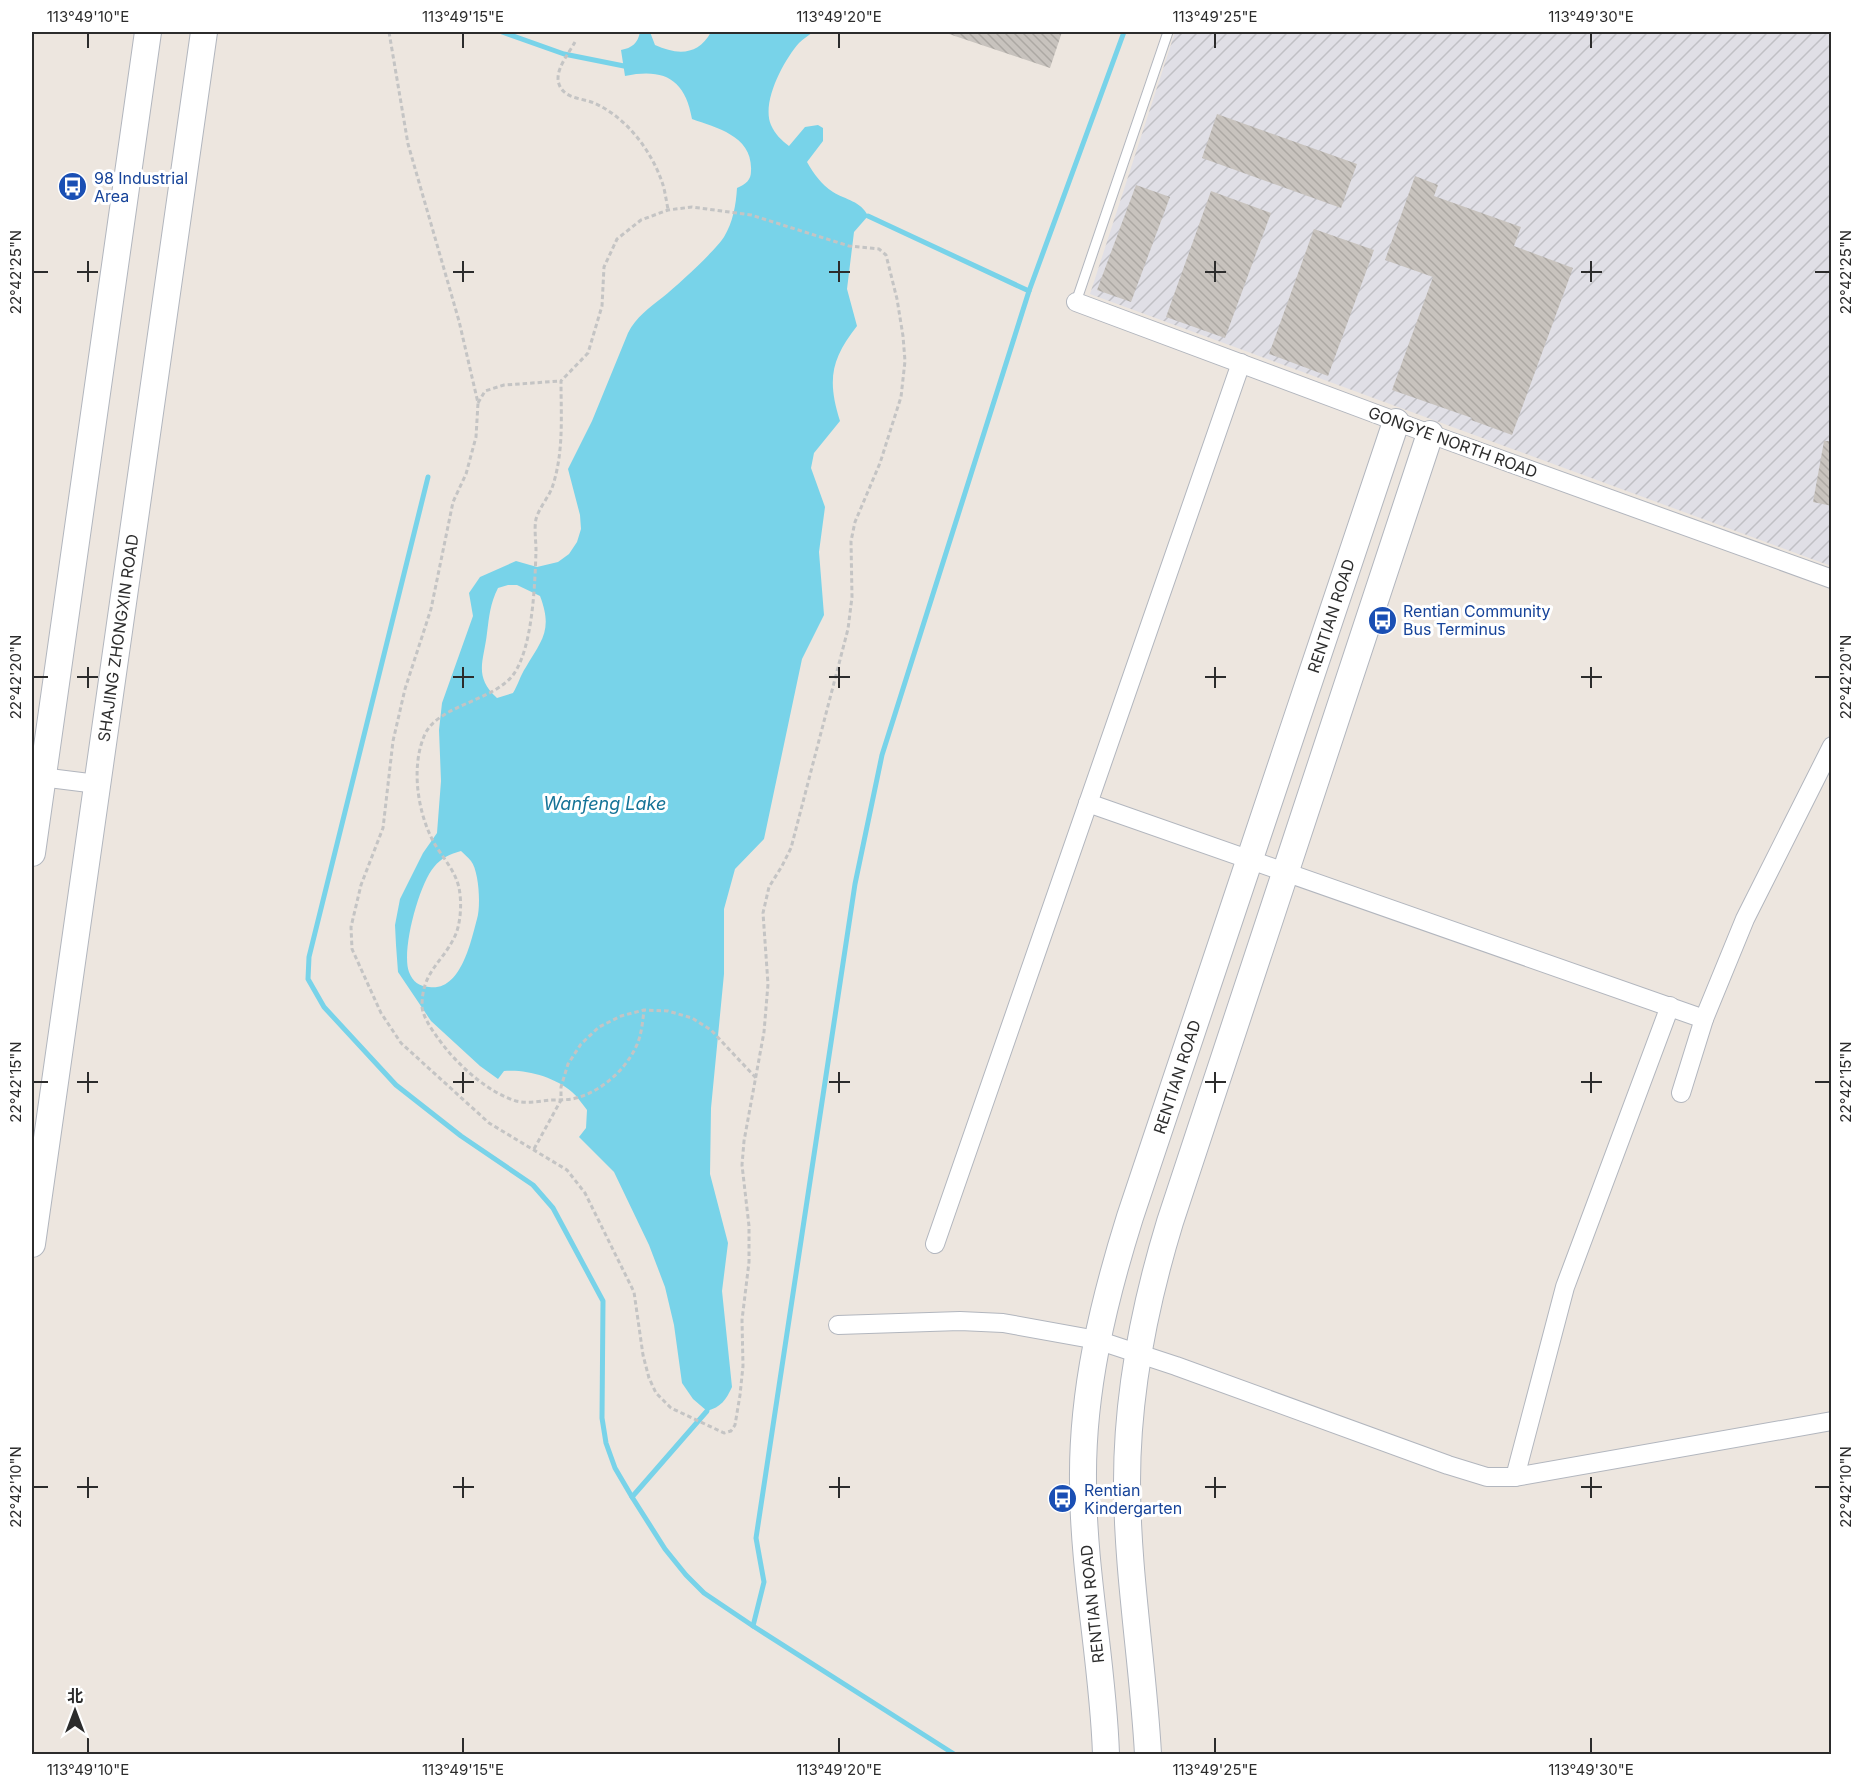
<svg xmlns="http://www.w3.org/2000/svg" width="1863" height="1786" viewBox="0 0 1863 1786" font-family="Inter,'Noto Sans SC',sans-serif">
<defs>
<pattern id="industrial-furrows" width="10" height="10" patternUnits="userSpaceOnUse" patternTransform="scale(1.5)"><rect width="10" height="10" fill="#e0dfe6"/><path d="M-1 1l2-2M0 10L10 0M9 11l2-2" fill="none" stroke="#c0c0c5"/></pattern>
<pattern id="building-back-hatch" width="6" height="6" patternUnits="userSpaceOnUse" patternTransform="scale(1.5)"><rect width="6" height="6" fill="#c8c3be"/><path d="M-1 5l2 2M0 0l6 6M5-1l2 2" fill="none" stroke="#aca8a3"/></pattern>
</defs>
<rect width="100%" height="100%" fill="#ede6df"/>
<path fill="url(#industrial-furrows)" d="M1175,32h656v534l-741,-272z"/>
<path fill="#78d3e9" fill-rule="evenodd" d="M640,32h10l5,13c22,10 43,11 56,-13h102c-4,3 -10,7 -14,11 -15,17 -38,59 -28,82 4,9 10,15 18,21l16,-19 13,-2 5,3v13l-16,21c7,12 14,22 26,30 13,8 28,9 35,24l-14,16 -7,57 10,37c-26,33 -30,54 -17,95l-26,32 -3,15 14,39 -6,45 5,63 -22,44 -38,180 -29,30 -11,40v65l-13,134 -1,66 18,69 -6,48 10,96c-6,13 -11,20 -25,24l-14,-12 -11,-16 -8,-58 -9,-38 -16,-42 -35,-73 -35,-35 7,-9 1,-18c-5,-6 -9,-13 -15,-18 -17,-15 -46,-23 -68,-21l-6,8 -18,-13 -49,-45 -33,-49 -2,-27 -1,-20 5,-26 23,-46 14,-20 4,-52 -2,-51 3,-27 31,-87 -4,-23 11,-16 36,-16 21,6 21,-5 11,-8 8,-12 4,-13 -1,-14 -12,-46 24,-48 36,-88c8,-16 21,-25 35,-36 16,-13 50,-44 61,-60 9,-15 12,-32 13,-49 9,-4 14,-8 14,-17 2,-35 -34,-43 -59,-52 -7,-40 -28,-51 -67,-43l-4,-26c11,-2 17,-7 19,-18zM508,585h9l23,11c13,34 2,44 -14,71 -6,9 -8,18 -13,26l-16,5c-24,-22 -13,-37 -10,-65 2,-16 3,-29 11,-45zM461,851c3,3 7,6 10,10 8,10 10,45 6,58 -6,22 -16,73 -48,68 -10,-1 -16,-5 -20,-15 -8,-21 10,-88 25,-105 7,-9 16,-13 27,-16z"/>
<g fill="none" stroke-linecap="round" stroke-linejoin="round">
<g stroke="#78d3e9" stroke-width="5">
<path d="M502,32l62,22 60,12"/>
<path d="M868,216l161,75"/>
<path d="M428,477l-119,480 -1,22 16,28 72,78 65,51 72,49 20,23 50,93 -1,117 4,25 9,25 17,29 33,52 21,26 18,18 49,33 201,128"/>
<path d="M632,1497l75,-86"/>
<path d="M753,1626l11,-44 -8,-44 99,-654 27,-129 147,-464 95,-259"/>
</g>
</g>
<g fill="url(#building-back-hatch)">
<path d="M949,32h113l-12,36 -101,-34z"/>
<path d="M1217,114l140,50 -16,44 -139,-50z"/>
<path d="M1415,176l23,9 -4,11 87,31 -7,19 59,22 -61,167 -41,-15 1,-2 -80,-28 41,-113 -48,-17z"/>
<path d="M1136,185l34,12 -39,105 -34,-12z"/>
<path d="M1211,191l60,22 -46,125 -59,-21z"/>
<path d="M1314,229l60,21 -46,126 -59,-22z"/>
<path d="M1824,441h8v65l-19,-4z"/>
</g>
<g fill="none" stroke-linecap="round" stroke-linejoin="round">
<defs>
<path id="lane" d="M1076,302l92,-270"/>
<g id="street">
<path d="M1076,302l354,132 402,145"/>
<path d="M33,776l64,8"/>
<path d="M1088,803l616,216"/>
<path d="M1681,1093l23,-74 41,-100 87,-173"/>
<path d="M935,1244l306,-881"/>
<path d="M838,1325l122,-4 43,2 94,17 79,26 272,99 39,12h28l317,-56"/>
<path d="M1515,1477l50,-190 105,-281"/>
</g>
<g id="secondary">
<path d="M32,853l116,-821"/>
<path d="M32,1244l172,-1212"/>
<path d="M1106,1754c-3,-91 -23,-181 -23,-273 -1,-90 20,-178 47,-264l266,-795"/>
<path d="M1148,1754c-5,-91 -21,-181 -21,-272 0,-90 17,-175 43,-260l260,-788"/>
</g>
</defs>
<use href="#lane" stroke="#b2b6be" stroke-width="11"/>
<use href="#street" stroke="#b2b6be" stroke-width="20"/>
<use href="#secondary" stroke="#b2b6be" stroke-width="28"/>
<g stroke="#c4c4c4" stroke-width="3" stroke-dasharray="4.5 3" stroke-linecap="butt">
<path d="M389,32l19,112 51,177 19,82 -2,34 -10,37 -13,28 -22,107 -26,80 -12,52 -10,87 -22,57 -10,42 1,22 29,64 20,30 88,80 78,47 18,23 49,99 9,63 6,23 7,15 15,15 53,25 7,-2 4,-6 5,-30 3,-29 -1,-46 7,-58v-36l-7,-61 2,-24 20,-109 4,-48 -5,-71 6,-26 13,-21 9,-18 57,-219 4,-32 -1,-56 4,-19 25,-59 21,-66 4,-36 -2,-25 -6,-37 -11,-44 -7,-6 -30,-3 -98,-31 -59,-8 -24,3 -27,10 -24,19 -13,28 -2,39 -14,47 -27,28c0,36 3,72 -9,107 -4,10 -13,20 -16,31 -2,10 0,22 0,31 -1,33 -3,98 -23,125 -20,26 -74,30 -88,59 -14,31 -8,75 7,105 8,16 23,30 27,49 3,14 2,37 -5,50 -13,26 -32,34 -32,68 0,12 17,34 25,44 17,20 43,43 69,51 12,3 24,0 35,-1 7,0 14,0 21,-1 30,-6 60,-34 68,-63 2,-8 3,-17 4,-26"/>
<path d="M575,42c-6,11 -21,29 -16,42 5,15 23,14 35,19 32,14 57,47 68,79 3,8 4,18 6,27"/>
<path d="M478,403l7,-12 19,-6 57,-4"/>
<path d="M534,1149l27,-49v-13l7,-23 13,-20 18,-17 22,-11 23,-6 24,1 24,7 19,12 45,48"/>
</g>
<use href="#lane" stroke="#fff" stroke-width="9"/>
<use href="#street" stroke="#fff" stroke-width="18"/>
<use href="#secondary" stroke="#fff" stroke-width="26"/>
</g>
<path fill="none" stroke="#2c2c2c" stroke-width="2" d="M88,33v15M463,33v15M839,33v15M1215,33v15M1591,33v15M88,261v21M463,261v21M839,261v21M1215,261v21M1591,261v21M33,272h15M77,272h21M453,272h21M829,272h21M1205,272h21M1581,272h21M1815,272h15M88,667v21M463,667v21M839,667v21M1215,667v21M1591,667v21M33,677h15M77,677h21M453,677h21M829,677h21M1205,677h21M1581,677h21M1815,677h15M88,1072v21M463,1072v21M839,1072v21M1215,1072v21M1591,1072v21M33,1082h15M77,1082h21M453,1082h21M829,1082h21M1205,1082h21M1581,1082h21M1815,1082h15M88,1477v21M463,1477v21M839,1477v21M1215,1477v21M1591,1477v21M33,1487h15M77,1487h21M453,1487h21M829,1487h21M1205,1487h21M1581,1487h21M1815,1487h15M88,1738v15M463,1738v15M839,1738v15M1215,1738v15M1591,1738v15"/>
<defs>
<symbol id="bus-disc" viewBox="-11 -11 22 22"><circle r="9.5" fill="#1a4fb4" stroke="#fff"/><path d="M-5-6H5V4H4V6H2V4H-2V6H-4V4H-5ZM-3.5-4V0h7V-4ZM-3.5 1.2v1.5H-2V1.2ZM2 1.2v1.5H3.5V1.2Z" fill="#fff"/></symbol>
</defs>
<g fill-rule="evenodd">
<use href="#bus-disc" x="56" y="170" width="33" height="33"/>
<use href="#bus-disc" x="1366" y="604" width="33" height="33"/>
<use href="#bus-disc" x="1046" y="1482" width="33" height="33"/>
</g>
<g text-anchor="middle" stroke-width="6" stroke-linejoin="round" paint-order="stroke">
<g font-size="16" fill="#164399" stroke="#fff" text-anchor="start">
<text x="94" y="184">98 Industrial<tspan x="94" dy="18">Area</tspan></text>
<text x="1403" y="617">Rentian Community<tspan x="1403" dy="18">Bus Terminus</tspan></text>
<text x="1084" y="1496">Rentian<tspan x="1084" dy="18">Kindergarten</tspan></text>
</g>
<g font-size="16" fill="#2c2c2c" stroke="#fff">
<text transform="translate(1453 442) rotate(20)" y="6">GONGYE NORTH ROAD</text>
<text transform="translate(1331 616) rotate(-72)" y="6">RENTIAN ROAD</text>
<text transform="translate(118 638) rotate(-82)" y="6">SHAJING ZHONGXIN ROAD</text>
<text transform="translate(1177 1077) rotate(-72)" y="6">RENTIAN ROAD</text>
<text transform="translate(1092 1604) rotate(-96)" y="6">RENTIAN ROAD</text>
</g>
<g font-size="18" font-style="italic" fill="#157397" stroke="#fff">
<text x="605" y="810">Wanfeng Lake</text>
</g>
</g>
<rect width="1863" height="1786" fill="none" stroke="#ffffff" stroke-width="66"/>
<g transform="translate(75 1711)" stroke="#ffffff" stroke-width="4.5" paint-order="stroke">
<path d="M0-4.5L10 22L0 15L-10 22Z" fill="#2c2c2c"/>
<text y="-9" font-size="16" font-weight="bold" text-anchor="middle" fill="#2c2c2c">北</text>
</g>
<rect x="33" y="33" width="1797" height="1720" fill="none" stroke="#2c2c2c" stroke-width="2"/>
<g font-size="15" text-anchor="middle" fill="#2c2c2c">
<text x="88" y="22">113°49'10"E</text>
<text x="463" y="22">113°49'15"E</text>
<text x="839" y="22">113°49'20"E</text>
<text x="1215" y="22">113°49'25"E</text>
<text x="1591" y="22">113°49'30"E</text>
<text transform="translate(16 272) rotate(-90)" y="5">22°42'25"N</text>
<text transform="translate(1846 272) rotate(-90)" y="5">22°42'25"N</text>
<text transform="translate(16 677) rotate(-90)" y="5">22°42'20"N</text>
<text transform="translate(1846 677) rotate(-90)" y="5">22°42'20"N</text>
<text transform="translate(16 1082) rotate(-90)" y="5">22°42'15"N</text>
<text transform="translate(1846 1082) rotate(-90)" y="5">22°42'15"N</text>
<text transform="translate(16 1487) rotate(-90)" y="5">22°42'10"N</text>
<text transform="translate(1846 1487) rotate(-90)" y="5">22°42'10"N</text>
<text x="88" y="1775">113°49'10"E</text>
<text x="463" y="1775">113°49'15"E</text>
<text x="839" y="1775">113°49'20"E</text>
<text x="1215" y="1775">113°49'25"E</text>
<text x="1591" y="1775">113°49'30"E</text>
</g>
</svg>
